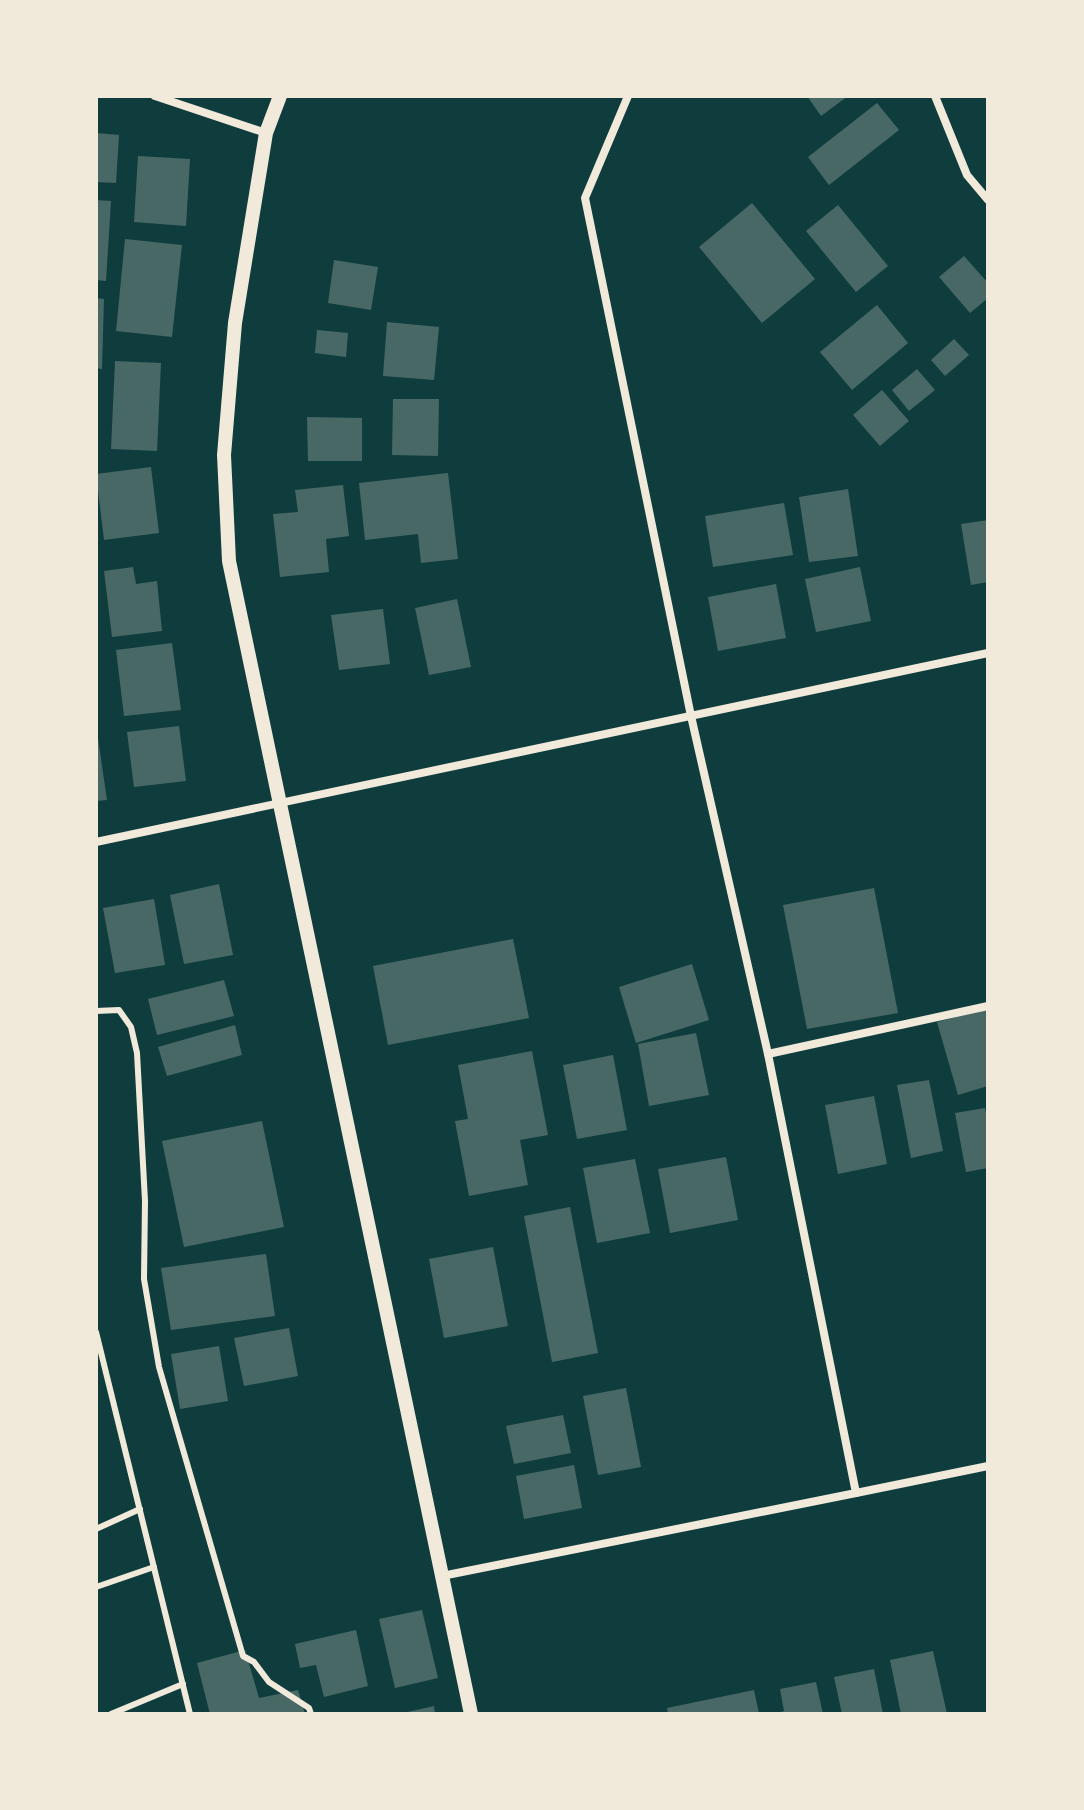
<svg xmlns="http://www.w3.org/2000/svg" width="1084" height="1810" viewBox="0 0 1084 1810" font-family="Georgia,serif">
<rect width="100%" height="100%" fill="#0f3d3e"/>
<g fill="#486865">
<path d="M807,96h41l-27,20z"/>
<path d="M877,103l22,27 -70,55 -21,-28z"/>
<path d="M96,133l23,2 -3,48 -20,-1z"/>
<path d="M138,156l52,3 -4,67 -52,-4z"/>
<path d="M96,200l15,1 -5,80 -10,-1z"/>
<path d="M752,203l63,76 -53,44 -63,-76z"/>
<path d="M838,205l50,61 -32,26 -50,-61z"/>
<path d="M125,239l57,6 -10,92 -56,-6z"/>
<path d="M964,256l24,27v15l-18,15 -31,-36z"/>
<path d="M334,260l44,7 -7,43 -43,-7z"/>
<path d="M96,298l8,1 -2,70 -6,-1z"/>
<path d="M877,305l31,38 -56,47 -32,-38z"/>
<path d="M387,322l52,5 -5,53 -51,-4z"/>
<path d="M317,330l31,3 -2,24 -31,-4z"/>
<path d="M954,339l15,16 -24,21 -14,-16z"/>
<path d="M115,361l46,2 -4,88 -46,-2z"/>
<path d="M917,369l18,21 -26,21 -17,-21z"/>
<path d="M882,390l27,31 -29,25 -27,-31z"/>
<path d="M393,399h46l-1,57 -46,-1z"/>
<path d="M307,417l55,1v43h-54z"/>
<path d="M151,467l8,66 -55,7 -8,-66z"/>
<path d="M448,473l10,86 -37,4 -3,-29 -53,6 -6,-57z"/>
<path d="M343,485l6,51 -23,3 3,33 -49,5 -7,-63 25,-2 -3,-22z"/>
<path d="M848,489l10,67 -49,6 -10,-65z"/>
<path d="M784,503l9,52 -80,12 -8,-51z"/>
<path d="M988,520v62l-17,3 -10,-61z"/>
<path d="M133,567l3,17 21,-3 5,50 -50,6 -8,-66z"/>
<path d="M860,567l11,54 -55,11 -11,-53z"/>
<path d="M776,584l10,54 -68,13 -10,-54z"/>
<path d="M457,599l14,68 -42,8 -14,-67z"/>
<path d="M383,609l7,55 -51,6 -8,-55z"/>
<path d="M172,643l9,67 -57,6 -8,-66z"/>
<path d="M96,725l11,75 -11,1z"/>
<path d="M179,726l7,55 -52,6 -7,-55z"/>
<path d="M219,884l14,71 -49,9 -14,-69z"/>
<path d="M874,888l24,125 -91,16 -24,-124z"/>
<path d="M154,899l11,66 -50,8 -12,-65z"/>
<path d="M513,939l16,79 -141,27 -15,-79z"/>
<path d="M692,964l17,56 -73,23 -17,-56z"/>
<path d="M224,980l10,36 -77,19 -9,-36z"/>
<path d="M988,1008v78l-30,9 -21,-73z"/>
<path d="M235,1025l7,30 -75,21 -9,-29z"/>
<path d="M696,1033l13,62 -60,11 -11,-62z"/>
<path d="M532,1051l16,84 -28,5 8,45 -59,11 -14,-75 13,-2 -10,-54z"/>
<path d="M613,1055l14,75 -50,9 -14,-74z"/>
<path d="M929,1080l14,71 -32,7 -14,-73z"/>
<path d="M874,1096l13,68 -49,10 -13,-69z"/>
<path d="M985,1108l3,17v43l-22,4 -11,-59z"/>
<path d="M262,1121l22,106 -100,20 -22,-106z"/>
<path d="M726,1157l12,63 -68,13 -12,-64z"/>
<path d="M635,1159l15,74 -53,10 -14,-75z"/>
<path d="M570,1207l28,146 -46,9 -28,-146z"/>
<path d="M493,1247l15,79 -64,12 -15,-79z"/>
<path d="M266,1254l9,62 -104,14 -10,-62z"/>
<path d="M289,1328l9,48 -54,10 -10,-48z"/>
<path d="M219,1346l9,55 -48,8 -9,-55z"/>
<path d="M626,1388l15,79 -43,8 -15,-79z"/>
<path d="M563,1415l8,38 -57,11 -8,-38z"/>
<path d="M574,1465l8,43 -58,11 -8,-43z"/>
<path d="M422,1610l16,68 -43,10 -16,-69z"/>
<path d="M356,1630l12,56 -44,11 -8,-32 -16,3 -5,-24z"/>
<path d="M245,1650l14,48 39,-8 7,24h-95l-13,-51z"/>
<path d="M933,1651l14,63h-46l-11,-54z"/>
<path d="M874,1669l9,45h-41l-8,-37z"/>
<path d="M816,1682l7,32h-49l10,-3 -4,-22z"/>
<path d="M754,1690l5,24h-91l-1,-6z"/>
<path d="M434,1706l1,8h-32v-1z"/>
</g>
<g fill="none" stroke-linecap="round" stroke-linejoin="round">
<g stroke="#f1e9da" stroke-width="6">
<path d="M96,1011l23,-1 12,17 6,26 8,148 -1,78 15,88 84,289 11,6 15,20 40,26 2,6"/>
<path d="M96,1332l94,382"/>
<path d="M96,1529l44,-20"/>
<path d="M96,1587l58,-20"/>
<path d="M111,1714l72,-30"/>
</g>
<g stroke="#f1e9da" stroke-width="8">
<path d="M155,96l111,37"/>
<path d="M935,96l32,79 21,25"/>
<path d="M96,842l892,-189"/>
<path d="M768,1054l220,-48"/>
<path d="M856,1493l132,-27"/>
<path d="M442,1576l414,-83 -88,-439 -77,-338 -106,-518 43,-102"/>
</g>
<path stroke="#f1e9da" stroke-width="14" d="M280,96l-14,37 -31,190 -11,132 5,106 242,1153"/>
</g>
<rect width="1084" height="1810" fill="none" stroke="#f1e9da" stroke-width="196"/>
</svg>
